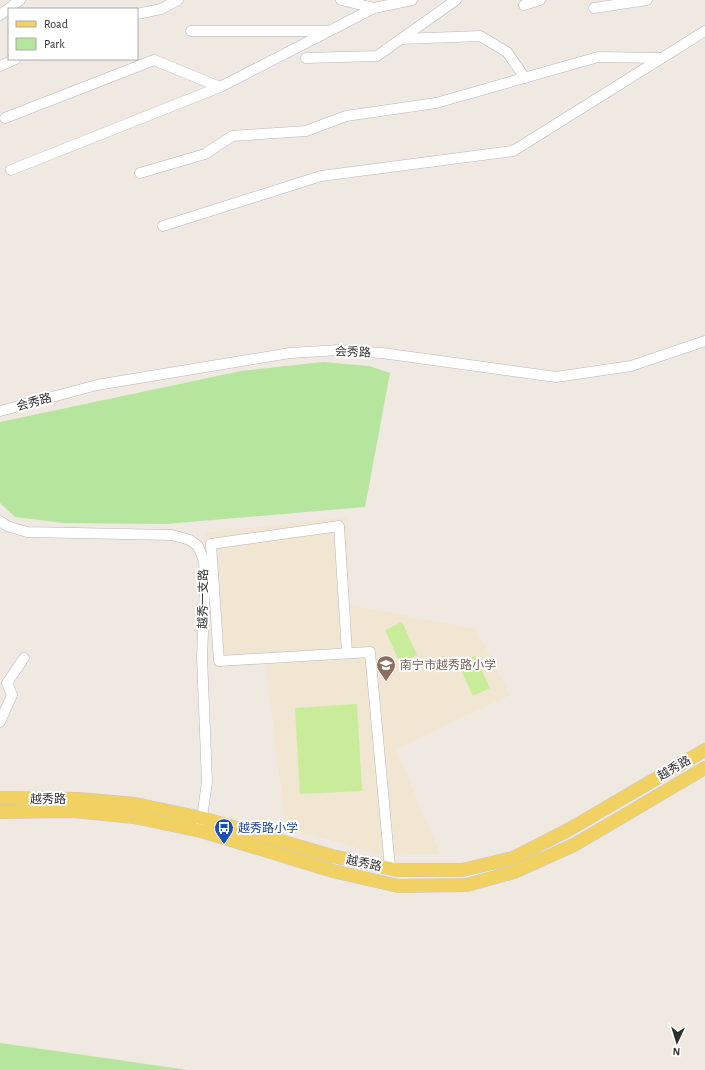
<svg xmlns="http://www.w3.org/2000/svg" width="705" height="1070" viewBox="0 0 705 1070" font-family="'Alegreya Sans','Noto Sans SC',sans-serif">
<rect width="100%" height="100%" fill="#efe9e1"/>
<path fill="#f0e6d1" d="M347,517l3,88 126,24 34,66 -114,54 44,105 -54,2 -100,-28 -20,-164 -52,5 -8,-136z"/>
<g fill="#b6e59e">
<path d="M323,362l46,4 21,7 -25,134 -199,17 -102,-1 -49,-6 -15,-14v-81l241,-51z"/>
<path d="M0,1043l188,27h-188z"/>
</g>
<g fill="#c9ec9a">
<path d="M402,622l15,33 -17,8 -15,-33z"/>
<path d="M475,656l15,32 -17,8 -15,-32z"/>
<path d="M357,704l5,87 -62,3 -5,-86z"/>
</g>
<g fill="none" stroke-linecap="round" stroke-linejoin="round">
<defs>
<g id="minor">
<path d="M341,0l33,8"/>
<path d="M524,5l16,-5"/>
<path d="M594,8l53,-8"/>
<path d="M137,14l24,-5 17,-9"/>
<path d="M0,15l20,-15"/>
<path d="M191,31h137"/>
<path d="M401,39l79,-3 27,16 18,26"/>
<path d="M306,58l71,-2 79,-56"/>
<path d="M0,66l16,-7"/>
<path d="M5,118l149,-58 66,27"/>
<path d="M11,170l209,-83 154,-79 38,-8"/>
<path d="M140,173l65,-19 27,-18 74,-5 40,-15 90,-13 162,-46 63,1"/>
<path d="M163,226l158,-50 192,-25 192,-120"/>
<path d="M0,411l97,-26 193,-32 49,-3 43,3 174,24 75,-11 74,-25"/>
<path d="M0,521l7,5 20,6 145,3 18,5 8,6 6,15 1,23 -3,73 5,125 -6,43"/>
<path d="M347,653l-8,-127 -128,18 8,117 151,-9 20,216"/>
<path d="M0,722l12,-27 -5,-12 17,-25"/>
</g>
<g id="major">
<path d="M0,798l78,1 57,5 67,14 130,38 65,14h65l51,-12 55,-28 137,-80"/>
<path d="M0,812l74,-1 60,6 67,14 132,40 65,15 69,-1 47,-13 60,-27 131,-77"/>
</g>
</defs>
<use href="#minor" stroke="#b4b7c1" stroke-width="11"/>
<use href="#major" stroke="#c9c9c9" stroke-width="14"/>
<use href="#minor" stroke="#fff" stroke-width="10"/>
<use href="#major" stroke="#f2d163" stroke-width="13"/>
</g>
<defs>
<symbol id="school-pin" viewBox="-11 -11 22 30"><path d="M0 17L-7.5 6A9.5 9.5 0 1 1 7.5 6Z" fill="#8d6e63" stroke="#fff"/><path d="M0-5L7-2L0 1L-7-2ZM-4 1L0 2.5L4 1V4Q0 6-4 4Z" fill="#fff"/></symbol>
<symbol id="bus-pin" viewBox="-11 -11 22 30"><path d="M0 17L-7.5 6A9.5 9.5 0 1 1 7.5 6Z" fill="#1a4fb4" stroke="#fff"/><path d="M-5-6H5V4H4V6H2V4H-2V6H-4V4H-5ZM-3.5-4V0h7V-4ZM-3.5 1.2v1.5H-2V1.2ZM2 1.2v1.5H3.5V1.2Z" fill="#fff"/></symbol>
</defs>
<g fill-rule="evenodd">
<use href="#school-pin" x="375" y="654" width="22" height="30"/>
<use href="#bus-pin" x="213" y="817" width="22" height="30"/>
</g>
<g text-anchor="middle" stroke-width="4" stroke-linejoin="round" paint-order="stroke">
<g font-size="12" fill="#2e2e2e" stroke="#fff">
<text transform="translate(353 352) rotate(2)" y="4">会秀路</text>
<text transform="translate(34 402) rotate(-15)" y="4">会秀路</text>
<text transform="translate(203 599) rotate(-89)" y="4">越秀一支路</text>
<text transform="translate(674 768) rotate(-30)" y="4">越秀路</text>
<text x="48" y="803">越秀路</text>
<text transform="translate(364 863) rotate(12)" y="4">越秀路</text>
</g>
<g font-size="12" fill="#785e54" stroke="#fff" text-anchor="start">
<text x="400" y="669">南宁市越秀路小学</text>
</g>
<g font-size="12" fill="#164399" stroke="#fff" text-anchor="start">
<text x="238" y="832">越秀路小学</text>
</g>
</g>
<rect x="8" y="8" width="130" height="52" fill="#ffffff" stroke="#ababab"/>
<rect x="16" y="21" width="20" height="6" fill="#f2d163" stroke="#ababab"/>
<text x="44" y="28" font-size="12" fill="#2e2e2e">Road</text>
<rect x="16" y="38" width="20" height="12" fill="#b6e59e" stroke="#ababab"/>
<text x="44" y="48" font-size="12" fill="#2e2e2e">Park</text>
<g transform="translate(677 1042) rotate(184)" stroke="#ffffff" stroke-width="3" paint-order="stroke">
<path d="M0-3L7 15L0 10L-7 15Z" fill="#2e2e2e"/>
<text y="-6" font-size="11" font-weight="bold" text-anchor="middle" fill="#2e2e2e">N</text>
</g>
</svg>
